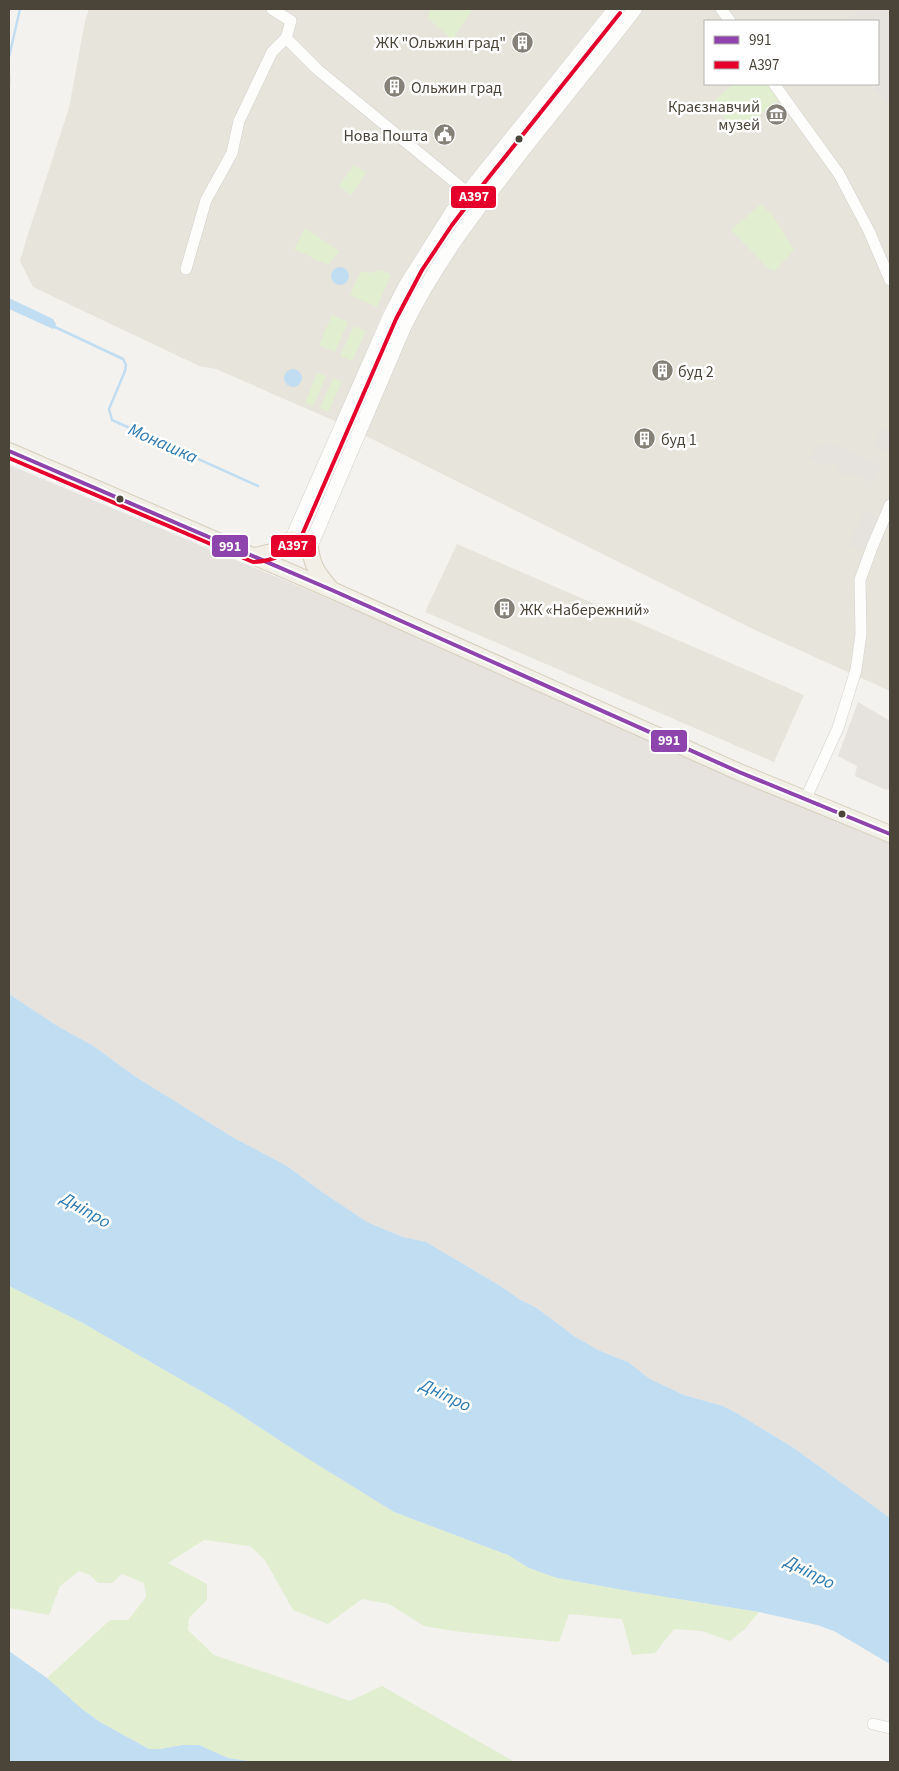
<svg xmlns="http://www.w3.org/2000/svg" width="899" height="1771" viewBox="0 0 899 1771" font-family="'Source Sans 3',sans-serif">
<rect width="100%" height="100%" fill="#f4f2ee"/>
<g fill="#e7e4dc" fill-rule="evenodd">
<path d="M89,9h516l-141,177 -81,126 -46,110 -121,-53 -17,-3 -166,-79 -13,-26 7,-24 42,-129 16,-87z"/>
<path d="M636,9h254v682l-135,-61 -391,-195 60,-139 36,-58zM705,21h173v63h-173z"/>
<path d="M457,544l347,151 -30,67 -349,-150z"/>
</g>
<g fill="#e6e2de">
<path d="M859,9h31v94l-22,-19h10v-63h-29z"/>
<path d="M9,465l881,369v684l-96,-70 -56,-34 -15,-8 -39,-11 -34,-16 -22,-17 -30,-12 -24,-14 -37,-28 -18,-9 -20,-14 -73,-43 -23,-5 -36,-15 -45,-30 -35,-26 -53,-28 -98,-61 -44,-32 -33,-18 -50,-33z"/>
</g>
<g fill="#e1eecf">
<path d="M430,9h43l-21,31 -24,-22z"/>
<path d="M590,49l5,1 -84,107 -5,-4z"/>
<path d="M733,84h37l11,14 -44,35 -25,-30z"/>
<path d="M354,165l12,8 -15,22 -12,-9z"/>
<path d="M761,204l12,12 21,34 -19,21 -6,-2 -38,-39z"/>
<path d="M462,208h3l1,3c-32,47 -61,92 -83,145l-4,-2 18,-42z"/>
<path d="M305,228l34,23 -11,14 -34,-16z"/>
<path d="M383,270l8,5 -14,32 -27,-12 11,-24 8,2z"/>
<path d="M332,315l16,7 -13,30 -16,-7z"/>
<path d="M354,326l12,5 -14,30 -12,-5z"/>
<path d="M377,358l4,2 -50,123 -3,2 -2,-4z"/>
<path d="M317,373l9,3 -13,30 -8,-3z"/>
<path d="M333,378l9,4 -14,30 -8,-4z"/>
<path d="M9,1286l72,36 146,84 67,44 100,62 114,43 21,13 28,10 72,13 130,21 -14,17 -15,12 -28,-10 -28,-2 -19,24 -23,2 -10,-36 -53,-5 -10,28 -106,-11 -29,-5 -35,-22 -27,-5 -34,25 -35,-14 -28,-50 -15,-14 -46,-6 -36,23 39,21v16l-18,18 -1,12 26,25 136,46 32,-15 133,76h-259l-28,-4 -29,-13h-16l-23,4h-11l-49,-27 -18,-13 -35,-31 63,-58h18l18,-23 -2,-14 -22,-9 -10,9h-14l-8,-8 -11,-4 -19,15 -11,29 -40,-7z"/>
</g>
<g fill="#e6e3df">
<path d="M881,428l9,5v21l-18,-10z"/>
<path d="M832,442l49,24 -8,17 -20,-10 -2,5 -11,-4 -6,-13 -11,4 -13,-7 6,-12z"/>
<path d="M865,511l15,7 -17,34 -15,-8z"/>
<path d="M858,702l32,19v68l-4,1 -31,-14 2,-10 -19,-10z"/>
<path d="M618,734l109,49 -6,15 -80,-38 -15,32 -38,-11 18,-36 7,2z"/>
<path d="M890,870v55l-37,-16 15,-34 13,3z"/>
</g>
<g fill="#c0ddf1">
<circle cx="340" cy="276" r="9"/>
<path d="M9,298l44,21 3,5 -1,3 -2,2 -44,-20z"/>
<circle cx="293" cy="378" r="9"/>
<path d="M9,994l50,33 33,18 44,32 98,61 53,28 35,26 45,30 36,15 23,5 73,43 20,14 18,9 37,28 24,14 30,12 22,17 34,16 39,11 15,8 56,34 96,70v146l-56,-33 -17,-6 -58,-13 -130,-21 -72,-13 -28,-10 -21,-13 -114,-43 -100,-62 -67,-44 -146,-84 -72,-36z"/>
<path d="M9,1651l38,27 35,31 18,13 49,27h11l23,-4h16l29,13 28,4h-247z"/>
</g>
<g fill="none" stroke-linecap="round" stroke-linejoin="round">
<g stroke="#c0ddf1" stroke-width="2.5">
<path d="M9,57l11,-48"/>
<path d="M9,76v8"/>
<path d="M55,327l68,32 3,6 -1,6 -16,38 3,11 146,66"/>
</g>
<defs>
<g id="minor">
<path d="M272,9l19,12 -5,17"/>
<path d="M721,9l9,12"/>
<path d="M774,84l65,90 30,57 21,49"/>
<path d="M186,269l20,-69 26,-47 7,-32 33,-69 14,-14 32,32 150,123"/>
<path d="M805,800l33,-72 18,-58 5,-36 -1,-54 12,-33 18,-42"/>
<path d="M873,1724l17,4"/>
</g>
<g id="tertiary">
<path d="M292,539l98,-223 16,-31 46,-73 163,-203"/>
<path d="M310,547l95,-222c34,-68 79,-125 126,-185 35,-44 70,-87 104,-131"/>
</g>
<g id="primary">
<path d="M9,451l325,140 405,181 151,62"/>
<path d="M310,547c2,20 8,26 20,41"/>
<path d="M255,556l21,-5 16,-12"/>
</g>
</defs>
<use href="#minor" stroke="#d2d0cb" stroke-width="12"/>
<use href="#tertiary" stroke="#d2d0cb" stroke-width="15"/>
<use href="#primary" stroke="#d6cebb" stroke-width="18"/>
<use href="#minor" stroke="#fdfdfc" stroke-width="11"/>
<use href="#tertiary" stroke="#fdfdfc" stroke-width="14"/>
<use href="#primary" stroke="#f2efe6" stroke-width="16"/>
<defs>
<path id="bus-1" d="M9,451l325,140 405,181 151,62"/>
<path id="bus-2" d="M9,458l244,104c20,0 38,-10 49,-27l94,-216 26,-49 30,-45 33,-43 135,-169"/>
</defs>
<use href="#bus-1" stroke="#fff" stroke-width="8"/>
<use href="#bus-2" stroke="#fff" stroke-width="8"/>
<use href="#bus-1" stroke="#8e44ad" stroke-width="4"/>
<use href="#bus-2" stroke="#e4002b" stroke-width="4"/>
</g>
<defs>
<symbol id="building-disc" viewBox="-11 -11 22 22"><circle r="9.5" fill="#868178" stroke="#fff"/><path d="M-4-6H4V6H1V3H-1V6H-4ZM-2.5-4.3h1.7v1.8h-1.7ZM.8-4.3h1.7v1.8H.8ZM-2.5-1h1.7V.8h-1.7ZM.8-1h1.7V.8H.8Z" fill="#fff"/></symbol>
<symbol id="museum-disc" viewBox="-11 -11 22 22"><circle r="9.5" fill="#868178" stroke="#fff"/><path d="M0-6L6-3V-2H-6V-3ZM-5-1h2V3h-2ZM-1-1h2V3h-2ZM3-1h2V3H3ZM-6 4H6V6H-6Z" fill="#fff"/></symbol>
<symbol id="civic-disc" viewBox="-11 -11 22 22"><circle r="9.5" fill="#868178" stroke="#fff"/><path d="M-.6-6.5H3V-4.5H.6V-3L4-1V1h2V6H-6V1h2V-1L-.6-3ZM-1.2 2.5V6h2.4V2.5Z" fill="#fff"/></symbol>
</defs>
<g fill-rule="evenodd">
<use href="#building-disc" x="510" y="30" width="25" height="25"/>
<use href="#building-disc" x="382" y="74" width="25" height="25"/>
<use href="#museum-disc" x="764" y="102" width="25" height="25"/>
<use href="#civic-disc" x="432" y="122" width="25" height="25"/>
<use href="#building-disc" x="650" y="358" width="25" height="25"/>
<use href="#building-disc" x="632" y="426" width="25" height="25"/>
<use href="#building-disc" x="492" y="596" width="25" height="25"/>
</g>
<g fill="#4b4439" stroke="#fff" stroke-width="2">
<circle cx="519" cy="139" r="4.5"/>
<circle cx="120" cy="499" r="4.5"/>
<circle cx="842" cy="814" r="4.5"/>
</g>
<g text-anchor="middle" stroke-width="5" stroke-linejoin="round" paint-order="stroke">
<g font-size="16" fill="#4b4439" stroke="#fff" text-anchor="start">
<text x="506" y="48" text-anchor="end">ЖК "Ольжин град"</text>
<text x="411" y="93">Ольжин град</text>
<text x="760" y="112" text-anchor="end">Краєзнавчий<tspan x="760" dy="18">музей</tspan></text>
<text x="428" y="141" text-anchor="end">Нова Пошта</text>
<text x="678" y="377">буд 2</text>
<text x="661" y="445">буд 1</text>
<text x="520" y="615">ЖК «Набережний»</text>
</g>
<g font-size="18" font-style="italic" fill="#2e7ab2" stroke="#fff">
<text transform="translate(163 443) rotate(24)" y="6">Монашка</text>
<text transform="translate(86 1210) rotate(30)" y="6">Дніпро</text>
<text transform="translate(446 1395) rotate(26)" y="6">Дніпро</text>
<text transform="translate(810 1572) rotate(27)" y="6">Дніпро</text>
</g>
</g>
<g stroke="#fff" stroke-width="2">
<rect x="450" y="185" width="47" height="24" rx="5" fill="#e4002b"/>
<rect x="270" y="534" width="47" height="24" rx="5" fill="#e4002b"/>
<rect x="211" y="534" width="38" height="24" rx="5" fill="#8e44ad"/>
<rect x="650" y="729" width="38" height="24" rx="5" fill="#8e44ad"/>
</g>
<g font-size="14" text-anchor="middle" font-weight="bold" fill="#fff">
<text x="474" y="201">А397</text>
<text x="293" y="550">А397</text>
<text x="230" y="551">991</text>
<text x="669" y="745">991</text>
</g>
<rect width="899" height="1771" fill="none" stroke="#4b4439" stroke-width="20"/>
<rect x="704" y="20" width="175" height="65" fill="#ffffff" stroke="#b7b4b0"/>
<rect x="714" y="36" width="25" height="8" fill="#8e44ad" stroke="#b7b4b0"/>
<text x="749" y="45" font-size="15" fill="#4b4439">991</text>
<rect x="714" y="61" width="25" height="8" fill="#e4002b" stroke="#b7b4b0"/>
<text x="749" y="70" font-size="15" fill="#4b4439">А397</text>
</svg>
